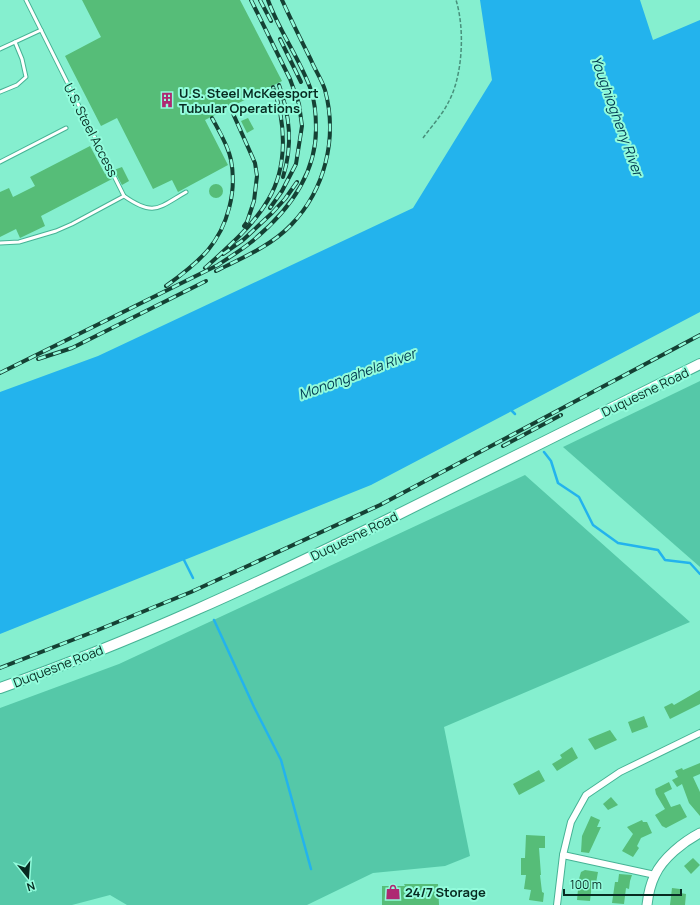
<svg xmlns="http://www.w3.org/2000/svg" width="700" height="905" viewBox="0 0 700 905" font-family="Manrope,sans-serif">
<rect width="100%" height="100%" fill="#85efcf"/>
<g fill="#55c8a8">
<path d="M700,381v186l-137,-120z"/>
<path d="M525,475l165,147 -246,105 26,129 -25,10 -72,7 -66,32h-180l-17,-10 -38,10h-72v-197l119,-44z"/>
</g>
<path fill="#23b3ed" d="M480,0h160l13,40 47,-20v292l-329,173 -371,149v-242l98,-36 315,-148 79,-128z"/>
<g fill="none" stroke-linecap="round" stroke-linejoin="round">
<g stroke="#23b3ed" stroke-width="2.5">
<path d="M512,411l3,3"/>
<path d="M544,452l7,9 7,22 21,14 14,28 25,18 40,7 7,10 25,3 10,11"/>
<path d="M184,560l9,18"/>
<path d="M214,620l40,87 27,53 30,109"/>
</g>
</g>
<g fill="#56bd78">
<path d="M82,0h158l42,81 -77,39 23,45 -50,27 -6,-12 -19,9 -36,-71 -16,8 -36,-70 36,-19z"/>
<path d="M248,118l6,11 -7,4 -6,-12z"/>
<path d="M90,146l15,28 4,-1 3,6 -71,37 4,10 -25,12 -4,-9 -16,8v-45l9,-4 4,9 22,-11 -5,-9z"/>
<path d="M122,167l7,14 -7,4 -8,-15z"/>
<circle cx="216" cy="191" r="7"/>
<path d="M700,690v14l-30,15 -6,-12 8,-4 2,2z"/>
<path d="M644,716l4,11 -16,6 -4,-11z"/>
<path d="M610,730l7,10 -22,10 -7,-11z"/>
<path d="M572,747l6,11 -21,13 -5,-7 10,-6 -2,-3z"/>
<path d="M700,763v11l-7,3 7,15v24l-11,-13 -7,-19 -5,3 -5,-7 6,-3 -3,-6 7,-3 1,2z"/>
<path d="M539,770l6,11 -26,14 -6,-11z"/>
<path d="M669,782l3,7 -8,4 7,14 9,-3 7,13 -21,11 -4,-2 -7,-11 10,-6 -9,-15 -1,-5z"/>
<path d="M611,797l7,8 -10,5 -5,-6z"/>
<path d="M591,816l9,4 -3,7h4l-12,26 -8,-1 1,-16z"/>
<path d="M642,820l1,2h4l5,11 -11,5 -4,8 2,2 -6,9 -11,-6 11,-17 -6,-7z"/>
<path d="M526,835l19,1v12h-6l2,27h-1l2,17 2,1 -1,9 -14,-2 2,-10 -7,-1 2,-14h-5v-17h4z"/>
<path d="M693,858l7,7 -9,9 -7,-8z"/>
<path d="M585,870l13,2 -2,11h-4l-2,18 -13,-1 2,-21 2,-7z"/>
<path d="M619,874l13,1 -2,6 -1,8 -3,-1 -2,16 -12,-1 3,-21h3z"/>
<path d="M404,884h34l1,21h-57v-19h23z"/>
<path d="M672,888l8,1v4l6,1 -1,11h-15z"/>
</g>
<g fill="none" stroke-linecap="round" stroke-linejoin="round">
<defs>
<g id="lane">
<path d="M26,0l98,196c30,21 34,12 62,-4"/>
<path d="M0,49l41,-19"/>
<path d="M0,92l17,-7 9,-8 -4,-18 -7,-17"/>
<path d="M0,162l66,-34"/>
<path d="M0,243l19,-1 37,-11 16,-7 52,-28"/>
</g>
<g id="street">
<path d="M563,855l92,20"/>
<path d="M557,905l6,-50 8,-33 15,-27 34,-23 80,-39"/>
</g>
<path id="secondary" d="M647,905c1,-9 4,-22 8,-30 8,-17 28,-33 45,-42"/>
<path id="primary" d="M0,688c134,-47 263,-107 391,-170 103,-51 206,-103 309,-154"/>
</defs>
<use href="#lane" stroke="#46b395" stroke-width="5"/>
<use href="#street" stroke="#46b395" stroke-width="8"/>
<use href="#secondary" stroke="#46b395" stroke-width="11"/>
<use href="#primary" stroke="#46b395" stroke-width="12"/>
<path stroke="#48907b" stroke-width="1.5" stroke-dasharray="4 2" stroke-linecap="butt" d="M423,138c8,-11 19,-23 25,-35 15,-27 17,-74 8,-103"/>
<use href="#lane" stroke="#fff" stroke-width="3"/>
<use href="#street" stroke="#fff" stroke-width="6"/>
<use href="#secondary" stroke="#fff" stroke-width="9"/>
<use href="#primary" stroke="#fff" stroke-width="10"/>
<defs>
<g id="rail">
<path d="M251,0l39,79 9,25 3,22 -6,38 -14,27 -12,17"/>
<path d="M260,0l11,21"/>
<path d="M280,39l21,43"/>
<path d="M279,85c11,31 14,60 4,92"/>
<path d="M231,109l24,54 2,13 -3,25 -7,21 -3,4"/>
<path d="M223,254l20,-14 29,-27 13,-14 12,-17"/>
<path d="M205,268c21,-19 49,-43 63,-68 20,-33 18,-78 5,-113"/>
<path d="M216,271c26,-13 55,-25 75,-46 34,-35 47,-87 34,-135 -3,-10 -10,-20 -14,-30 -10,-20 -20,-40 -29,-60"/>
<path d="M166,286c14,-10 30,-22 42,-36 20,-24 29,-59 23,-90 -3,-15 -12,-29 -19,-42"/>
<path d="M38,359l34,-11 134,-67"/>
<path d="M0,373l218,-108c10,-7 22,-14 32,-22 36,-29 66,-66 66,-114 0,-13 -1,-27 -5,-39 -11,-31 -32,-59 -43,-90"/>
<path d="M503,446l58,-31"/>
<path d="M0,668l93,-36 98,-40 189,-87 320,-170"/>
</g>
</defs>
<use href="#rail" stroke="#154134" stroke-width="4"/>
<use href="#rail" stroke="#93fcdc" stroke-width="2.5" stroke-dasharray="8" stroke-linecap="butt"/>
</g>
<defs>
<symbol id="building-bare" viewBox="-9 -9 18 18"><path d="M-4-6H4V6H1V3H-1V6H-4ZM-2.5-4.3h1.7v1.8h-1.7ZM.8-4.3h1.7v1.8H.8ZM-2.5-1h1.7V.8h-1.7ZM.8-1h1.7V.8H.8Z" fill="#ae2972" stroke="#93fcdc" stroke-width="2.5" paint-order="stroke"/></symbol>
<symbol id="shop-bare" viewBox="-9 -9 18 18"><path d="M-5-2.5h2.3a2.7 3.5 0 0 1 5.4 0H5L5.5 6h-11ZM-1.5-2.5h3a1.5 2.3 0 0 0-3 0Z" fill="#ae2972" stroke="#93fcdc" stroke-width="2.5" paint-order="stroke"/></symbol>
</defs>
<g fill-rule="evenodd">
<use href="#building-bare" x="156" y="89" width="22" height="22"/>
<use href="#shop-bare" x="382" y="881" width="22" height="22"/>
</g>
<g text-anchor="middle" stroke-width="4" stroke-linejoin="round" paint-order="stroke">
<g font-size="13" font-weight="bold" fill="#072b21" stroke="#93fcdc" text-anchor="start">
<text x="179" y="98">U.S. Steel McKeesport<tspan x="179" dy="15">Tubular Operations</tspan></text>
<text x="405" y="897">24/7 Storage</text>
</g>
<g font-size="13" fill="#072b21" stroke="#93fcdc">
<text transform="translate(91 130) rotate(63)" y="5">U.S. Steel Access</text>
<text transform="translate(645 392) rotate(-26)" y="5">Duquesne Road</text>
<text transform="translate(354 536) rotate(-26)" y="5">Duquesne Road</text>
<text transform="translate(58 666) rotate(-21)" y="5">Duquesne Road</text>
</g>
<g font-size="14" font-style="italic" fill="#003a52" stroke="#93fcdc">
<text transform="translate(617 116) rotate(70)" y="5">Youghiogheny River</text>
<text transform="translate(357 374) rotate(-20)" y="5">Monongahela River</text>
</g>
</g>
<g transform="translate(28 877) rotate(163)" stroke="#93fcdc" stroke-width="3" paint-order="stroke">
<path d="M0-3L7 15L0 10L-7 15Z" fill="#072b21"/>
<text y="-6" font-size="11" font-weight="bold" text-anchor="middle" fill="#072b21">N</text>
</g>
<path d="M564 889v6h117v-6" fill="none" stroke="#072b21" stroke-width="2"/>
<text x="570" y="889" font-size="12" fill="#072b21" stroke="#93fcdc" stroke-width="3" paint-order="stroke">100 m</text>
</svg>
